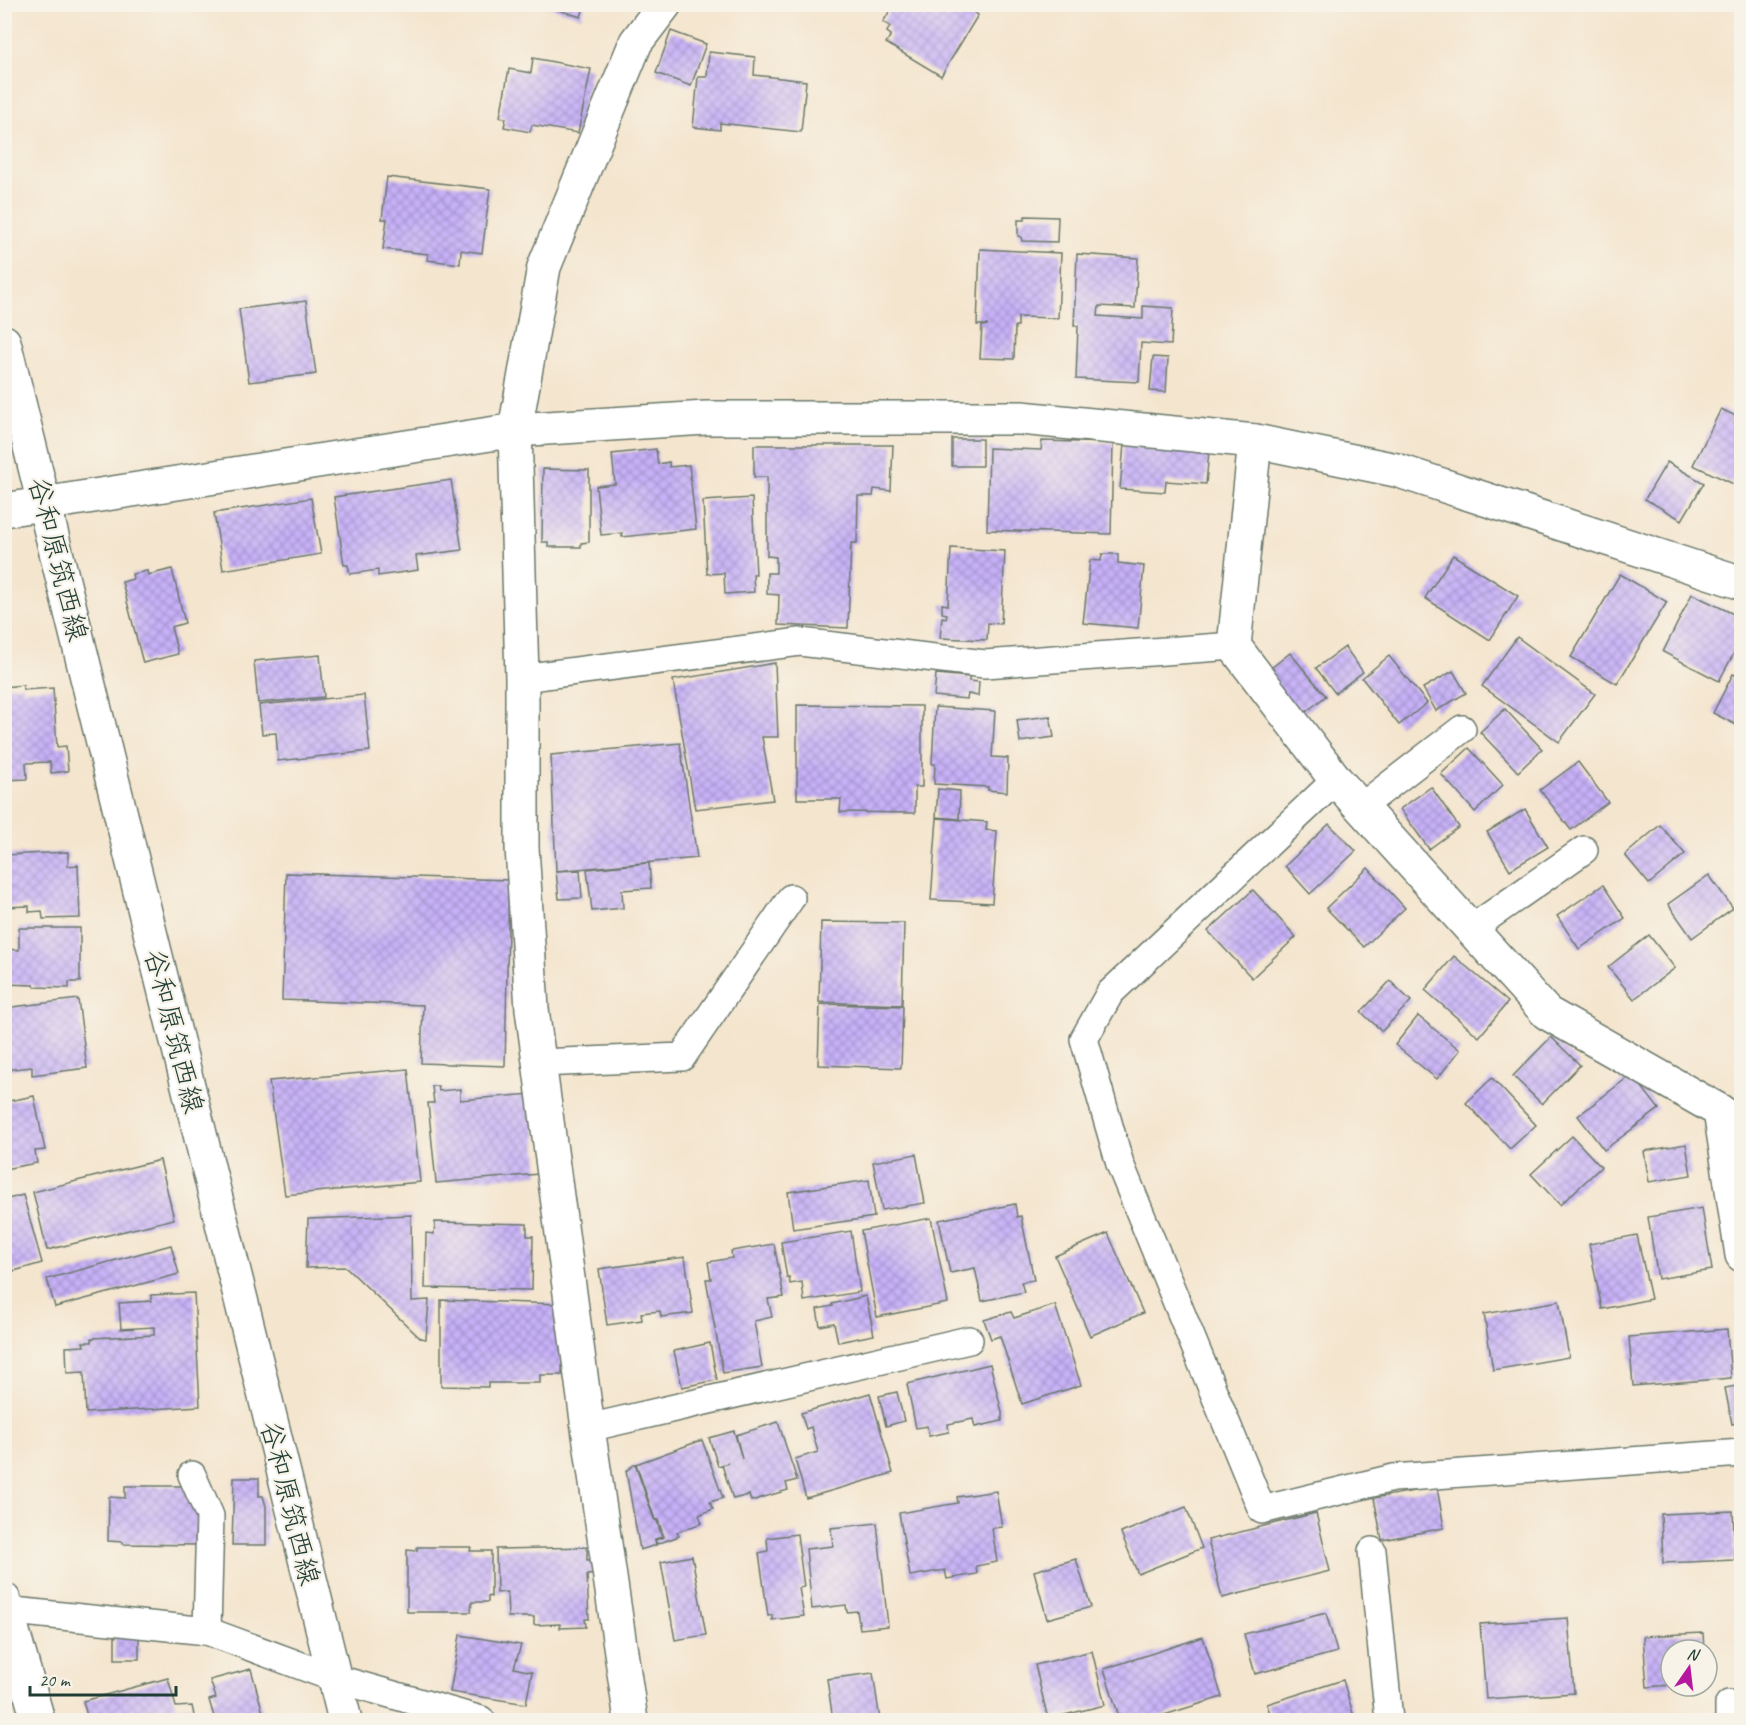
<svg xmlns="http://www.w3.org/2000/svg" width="1746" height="1725" viewBox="0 0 1746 1725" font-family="Caveat,'Klee One',sans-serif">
<defs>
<pattern id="building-cross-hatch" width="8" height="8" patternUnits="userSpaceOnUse" patternTransform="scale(1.5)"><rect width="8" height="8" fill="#c7b1f8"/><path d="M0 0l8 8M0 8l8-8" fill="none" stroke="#a191ca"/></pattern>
</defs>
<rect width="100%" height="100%" fill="#f7f3e8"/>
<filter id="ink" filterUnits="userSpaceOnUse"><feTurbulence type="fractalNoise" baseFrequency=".0167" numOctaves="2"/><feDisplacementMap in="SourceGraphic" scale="12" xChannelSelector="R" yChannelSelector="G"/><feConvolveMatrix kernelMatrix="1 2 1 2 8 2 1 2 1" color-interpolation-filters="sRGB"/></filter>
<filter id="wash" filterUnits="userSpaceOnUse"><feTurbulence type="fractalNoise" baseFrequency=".008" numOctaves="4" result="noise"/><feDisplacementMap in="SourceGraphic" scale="24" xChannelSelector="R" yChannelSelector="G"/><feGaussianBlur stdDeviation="1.35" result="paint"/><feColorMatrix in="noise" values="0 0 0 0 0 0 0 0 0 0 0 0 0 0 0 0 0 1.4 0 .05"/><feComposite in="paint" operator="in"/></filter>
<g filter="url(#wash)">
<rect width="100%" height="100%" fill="#f4e5ce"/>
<g id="blocks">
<g fill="url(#building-cross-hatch)">
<path d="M539,4h46l-4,13z"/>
<path d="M894,4h66l18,11 -37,61 -55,-33 5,-8 -4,-3 3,-6 -7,-4z"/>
<path d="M671,31l35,13 -15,42 -35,-13z"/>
<path d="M709,52l46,5 -1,18 52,6 -5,51 -81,-9v7l-27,-3 5,-50h9z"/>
<path d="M533,58l58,11 -13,64 -46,-8 -2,7 -26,-5 2,-9 -6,-1 9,-48 22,4z"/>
<path d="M387,177l103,12 -8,64 -21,-3 -1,14 -33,-4 1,-6 -45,-5 4,-30h-5z"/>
<path d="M1025,216l33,1 -1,25 -35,-1 -1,-4 -3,-1v-16h7z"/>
<path d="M980,249l81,4 -3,65 -40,-1v9h-3l-1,33 -34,-1 2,-32 6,-1h-11z"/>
<path d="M1077,254l61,4 -3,50 -36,-2 -1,10 45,3v-13l30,2 -2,37 -30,-2 -2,39 -63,-3 2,-53h-4z"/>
<path d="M306,301l10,73 -67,8 -10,-73z"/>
<path d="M1153,357l15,1 -2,34 -16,-1z"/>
<path d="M1721,409l21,10v69l-49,-23z"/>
<rect x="952" y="439" width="30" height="27"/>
<path d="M1042,441l71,2 -2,91 -124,-4 2,-82 52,2z"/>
<path d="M1124,444l85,7 -3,33 -40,-3 -1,11 -45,-3z"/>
<path d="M754,445h139l-2,46 -17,-2 -1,7h-15l-1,47h-6l-3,85 -70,-3 1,-30 -12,-1v-21h9v-16l-9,-1v-79h-13z"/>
<path d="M656,449l2,15 11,-2v5l20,-2 7,64 -74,8v-4l-21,2 -5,-49 19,-2 -3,-30z"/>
<path d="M1667,462l37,21 -22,37 -37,-21z"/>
<path d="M543,469l46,1v72l-8,1v4h-33v-5h-6z"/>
<path d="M451,480l11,70 -46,6 2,14 -40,6v-6l-28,4 -2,-9h-4l-10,-68z"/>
<path d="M311,498l10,56 -98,16 -9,-57z"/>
<path d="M752,498l4,76h-3l1,18 -29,2 -1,-21 -17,1 -4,-73z"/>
<path d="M951,548l54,3 -4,73 -13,-1 -1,17 -47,-2 2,-21 4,1 1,-4 -5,-1v-9l6,1z"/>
<path d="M1102,554h16v9l26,3 -6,62 -55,-5 7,-63 11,1z"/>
<path d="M1453,555l65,41 -28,44 -65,-42z"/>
<path d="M172,569l13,54 -14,4 7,27 -35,9 -21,-81 11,-3 -1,-5 15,-3 1,4z"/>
<path d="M1620,574l47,28 -50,82 -46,-27z"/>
<path d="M1692,594l50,24v20l-23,43 -56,-29z"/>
<path d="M1517,637l78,57 -36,48 -77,-56z"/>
<path d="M1345,647l18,25 -28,21 -19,-25z"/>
<path d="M1290,653l36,43 -29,23 -36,-43z"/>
<path d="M320,655l4,42 -66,6 -4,-42z"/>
<path d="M1389,656l38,47 -28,22 -37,-47z"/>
<path d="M775,663l3,74h-16l11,63 -78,9 -22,-129z"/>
<path d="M1453,671l13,22 -30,18 -13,-23z"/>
<path d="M936,674l33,3v4l10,1 -1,14 -10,-2 -1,5 -33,-3z"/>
<path d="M1733,674l9,4v50l-29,-15z"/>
<path d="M23,685v5l30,-2 4,59 9,-1 2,25 -17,2 -1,-11 -24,1 1,16 -23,1v-93z"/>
<path d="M364,695l6,56 -92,10 -2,-28 -14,1 -3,-29z"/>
<path d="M797,705l125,1v81h-7v26l-75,-1 1,-13h-44z"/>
<path d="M935,707l60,4 -3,46 16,1 -1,34 -19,-2v-3l-54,-3 1,-20h-3z"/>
<path d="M1505,709l37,40 -24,23 -38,-40z"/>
<path d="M1050,716l4,21 -34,5 -3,-22z"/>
<path d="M680,743l17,115 -141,13 -5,-116z"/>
<path d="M1469,748l34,37 -28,27 -34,-38z"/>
<path d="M1578,762l30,40 -37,28 -31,-40z"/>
<path d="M1431,787l28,40 -30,22 -29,-40z"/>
<path d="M938,789l22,2 -1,28 -23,-2z"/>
<path d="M1525,809l23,38 -38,23 -23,-38z"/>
<path d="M937,818l50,4 -1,8 11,1 -5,72 -61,-3z"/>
<path d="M1329,824l27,27 -46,43 -25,-28z"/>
<path d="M1660,825l25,29 -36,30 -24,-29z"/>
<path d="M68,852v14l10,-1 2,53 -37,1 -1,-8 -13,1v-6l-25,1v-52z"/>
<path d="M649,863l2,25 -29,2 1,18 -31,3 -5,-42z"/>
<path d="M1368,868l37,40 -41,39 -38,-39z"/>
<path d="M580,870l2,28 -23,1 -3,-28z"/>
<path d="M286,873l223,7 -4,186 -84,-3 2,-58 -141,-5z"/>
<path d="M1709,875l24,33 -41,30 -24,-34z"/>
<path d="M1603,885l22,33 -46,31 -22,-33z"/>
<path d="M1253,890l43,47 -44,41 -44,-47z"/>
<path d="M821,922l83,1 -2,82 -83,-3z"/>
<path d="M19,928h61v54h-11v6l-34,-1 -1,-2 -30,-1v-35l15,1z"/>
<path d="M1649,935l26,33 -41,31 -26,-32z"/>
<path d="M1454,956l54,46 -29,35 -54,-47z"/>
<path d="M1390,981l21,20 -29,30 -21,-19z"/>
<path d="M78,999l9,69 -55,7v-8l-28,3v-62z"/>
<path d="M820,1004l83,2 -2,62 -83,-3z"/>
<path d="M1418,1016l42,34 -23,29 -42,-34z"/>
<path d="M1551,1037l29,28 -38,39 -29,-28z"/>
<path d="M408,1069l12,113 -135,13 -16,-114z"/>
<path d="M1632,1074l27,35 -55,41 -26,-34z"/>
<path d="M1492,1078l44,47 -26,24 -44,-46z"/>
<path d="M432,1086h6l1,5 21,-2v11l72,-6 7,80 -103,9 -8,-80h6z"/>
<path d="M34,1096l11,54 -10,1 2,12 -33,6v-67z"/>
<path d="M1572,1136l29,31 -41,38 -29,-31z"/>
<path d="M1686,1144l5,31 -42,7 -5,-31z"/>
<path d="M916,1154l9,49 -43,7 -9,-48z"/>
<path d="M160,1160l14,59 -127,31 -14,-58z"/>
<path d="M869,1180l5,37 -81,12 -5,-37z"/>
<path d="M23,1195l19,68 -28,8 -2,-5 -8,1v-67z"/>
<path d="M1015,1204l2,13 4,-1 13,64 -13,2 3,10 -42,9 -7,-33 -25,5 -11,-53z"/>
<path d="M1702,1208l10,62 -54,9 -10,-62z"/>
<path d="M411,1215l1,86 17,-1 -3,39 -6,-1 -74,-71 -40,1 2,-49z"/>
<path d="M931,1218l17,85 -71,14 -16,-86z"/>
<path d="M435,1222l92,2v12h6l-1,54 -107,-2 1,-55 8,1z"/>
<path d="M851,1231l9,61 -56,9 -2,-19 -12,2 -1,-7 -2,1 -6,-36z"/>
<path d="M1108,1233l35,80 -53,23 -35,-80z"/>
<path d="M1637,1235l14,64 -49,10 -13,-65z"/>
<path d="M774,1244l10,53 -16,2 4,18 -18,4 8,46 -39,6 -17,-94h5l-3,-17 24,-4 -1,-7z"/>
<path d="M171,1245l8,29 -124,33 -8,-28z"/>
<path d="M685,1257l8,56 -32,4 -1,-6 -19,2 1,7 -35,5 -8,-56z"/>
<path d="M194,1293l6,113 -114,7 -2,-41 -17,1 -1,-26 18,-1 -1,-4h9v-4l62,-3v-8l-33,2 -2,-26 32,-2v-6z"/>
<path d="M866,1296l8,39 -36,7 -4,-19 -14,3 -3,-17 16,-3 -1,-2z"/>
<path d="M441,1300l119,4 3,19 -1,52h-22v8h-52v4l-47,-1z"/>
<path d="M1559,1301l10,56 -76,13 -9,-56z"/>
<path d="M1055,1305l26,80 -59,19 -22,-68 -9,3 -7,-19 27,-8 3,6z"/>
<path d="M1727,1329l4,49 -98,8 -4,-49z"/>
<path d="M710,1343l7,37 -35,7 -8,-36z"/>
<path d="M990,1364l12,48v9l-27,6 -2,-8 -25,5 1,8 -20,4 -2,-10 -11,2 -9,-44z"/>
<path d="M1742,1385v37l-10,2 -7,-36z"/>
<path d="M897,1392l7,29 -18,5 -7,-30z"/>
<path d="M870,1393l23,80 -87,25 -11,-39 23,-7 -7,-25 -5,2 -5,-16z"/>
<path d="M778,1422l19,58 -11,3 2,7 -37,11 -2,-6 -16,4 -11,-34 6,-2 -10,3 -9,-28 25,-7 8,28 -6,-24z"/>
<path d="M702,1440l21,58 -13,4 3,7 -14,6 3,8 -25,9 2,4 -22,8 -2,-4 9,-3 -6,-17h-3l-19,-56z"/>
<path d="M635,1464l19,55 3,2 5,16 -7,2 1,6 -16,5 -14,-79z"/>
<path d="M234,1478h25v18h4l3,10v39h-34z"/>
<path d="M125,1486h68l6,11v48l-76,-1v-2l-15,-1 1,-44 16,1z"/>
<path d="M1437,1487l7,41 -62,12 -8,-42z"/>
<path d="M996,1491l6,36 -10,1 5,34 -21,4 1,8 -30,5 -2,-9 -35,6 -11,-63 59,-10 -1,-6z"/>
<path d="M1186,1507l16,41 -64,26 -17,-41z"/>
<path d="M1733,1511l2,49 -72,3 -2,-49z"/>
<path d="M1316,1513l14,58 -108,27 -14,-58z"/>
<path d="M877,1523l11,103 -28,3 -3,-18 -10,1 -1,-7 -34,4 -6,-60 27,-3 -2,-18z"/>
<path d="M797,1534l7,53 -5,1 5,28 -32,4v-5l-4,1 -9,-63 9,-2 -1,-13z"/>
<path d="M417,1547h54l-1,4h21v46l-3,-1v6h-16l-1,10h-64v-62l10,1z"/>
<path d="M587,1547v13h10l1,14 -11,1 2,44h-4l1,8 -26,1v-4l-26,1v-8h-26l-1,-25 -10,1 -1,-44z"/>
<path d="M692,1556l14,79 -31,5 -14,-78z"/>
<path d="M1076,1559l15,48 -44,12 -13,-48z"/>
<path d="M1326,1613l11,39 -82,22 -11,-40z"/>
<path d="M1568,1618l6,75 -88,6 -6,-75z"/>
<path d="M1703,1633l1,17h-33v35l-24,2 -4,-51z"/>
<rect x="115" y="1635" width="24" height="24"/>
<path d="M460,1635l61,10 -7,23 18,4 -6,32 -76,-12z"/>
<path d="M1203,1637l19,60 -74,23h-28l-16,-51z"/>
<path d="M1092,1651l13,54 -57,14 -13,-54z"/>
<path d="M251,1669l14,51h-50l-6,-20 7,-2 -6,-18z"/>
<path d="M873,1673l7,47h-47l-6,-41z"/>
<path d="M168,1678l8,29 16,-1 3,14h-107l-5,-19z"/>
<path d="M1343,1680l12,40h-83l-5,-16z"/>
</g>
</g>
</g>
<g filter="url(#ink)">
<use href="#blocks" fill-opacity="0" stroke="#6a786a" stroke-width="1.5"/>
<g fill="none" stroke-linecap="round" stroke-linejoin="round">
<defs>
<g id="service">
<path d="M522,678l278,-36 185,22 249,-18"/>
<path d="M1336,780l-226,213 -26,46 36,125 142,346 131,-32 349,-25"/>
<path d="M1361,807l101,-78"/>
<path d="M1471,929l113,-79"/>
<path d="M539,1063l143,-6 109,-159"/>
<path d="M588,1428l381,-88"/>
<path d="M192,1475l18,41 -3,115"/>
<path d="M1372,1551l17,169"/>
<path d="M4,1610l203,21 127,47 147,42"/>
<path d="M1729,1720v-16"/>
</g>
<g id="minor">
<path d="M1255,441l-21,205 102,134 211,233 173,98 22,144"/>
<path d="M4,510l511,-80 191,-12h315l234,23 141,29 346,113"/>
<path d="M4,1600l34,120"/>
<path d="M631,1720l-43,-292 -56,-419 -10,-162v-169l-7,-248 29,-163 92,-225 29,-38"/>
</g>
<path id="secondary" d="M4,342l341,1378"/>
</defs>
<use href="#service" stroke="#6a786a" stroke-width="30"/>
<use href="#minor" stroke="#6a786a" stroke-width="36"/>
<use href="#secondary" stroke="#6a786a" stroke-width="36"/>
<use href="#service" stroke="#fff" stroke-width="27"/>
<use href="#minor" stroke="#fff" stroke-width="33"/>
<use href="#secondary" stroke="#fff" stroke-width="33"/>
</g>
</g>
<g text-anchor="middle" stroke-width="4.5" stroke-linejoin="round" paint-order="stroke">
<g font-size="28" fill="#1f3d34" stroke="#f7f3e8">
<text transform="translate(59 559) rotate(76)" y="10">谷和原筑西線</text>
<text transform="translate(175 1031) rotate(76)" y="10">谷和原筑西線</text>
<text transform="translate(291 1503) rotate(76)" y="10">谷和原筑西線</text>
</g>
</g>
<rect width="1746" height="1725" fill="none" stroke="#f7f3e8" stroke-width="24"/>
<g transform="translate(1689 1668) rotate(14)"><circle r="28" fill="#f7f3e8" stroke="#a1aaa0" stroke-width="1.5"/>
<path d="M0-4.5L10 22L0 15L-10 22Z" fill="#b5179e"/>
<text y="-9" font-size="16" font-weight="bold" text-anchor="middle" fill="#1f3d34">N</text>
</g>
<path d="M30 1686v9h146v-9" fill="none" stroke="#1f3d34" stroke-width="3"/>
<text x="39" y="1686" font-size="18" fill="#1f3d34" stroke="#f7f3e8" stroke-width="4.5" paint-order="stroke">20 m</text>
</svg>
